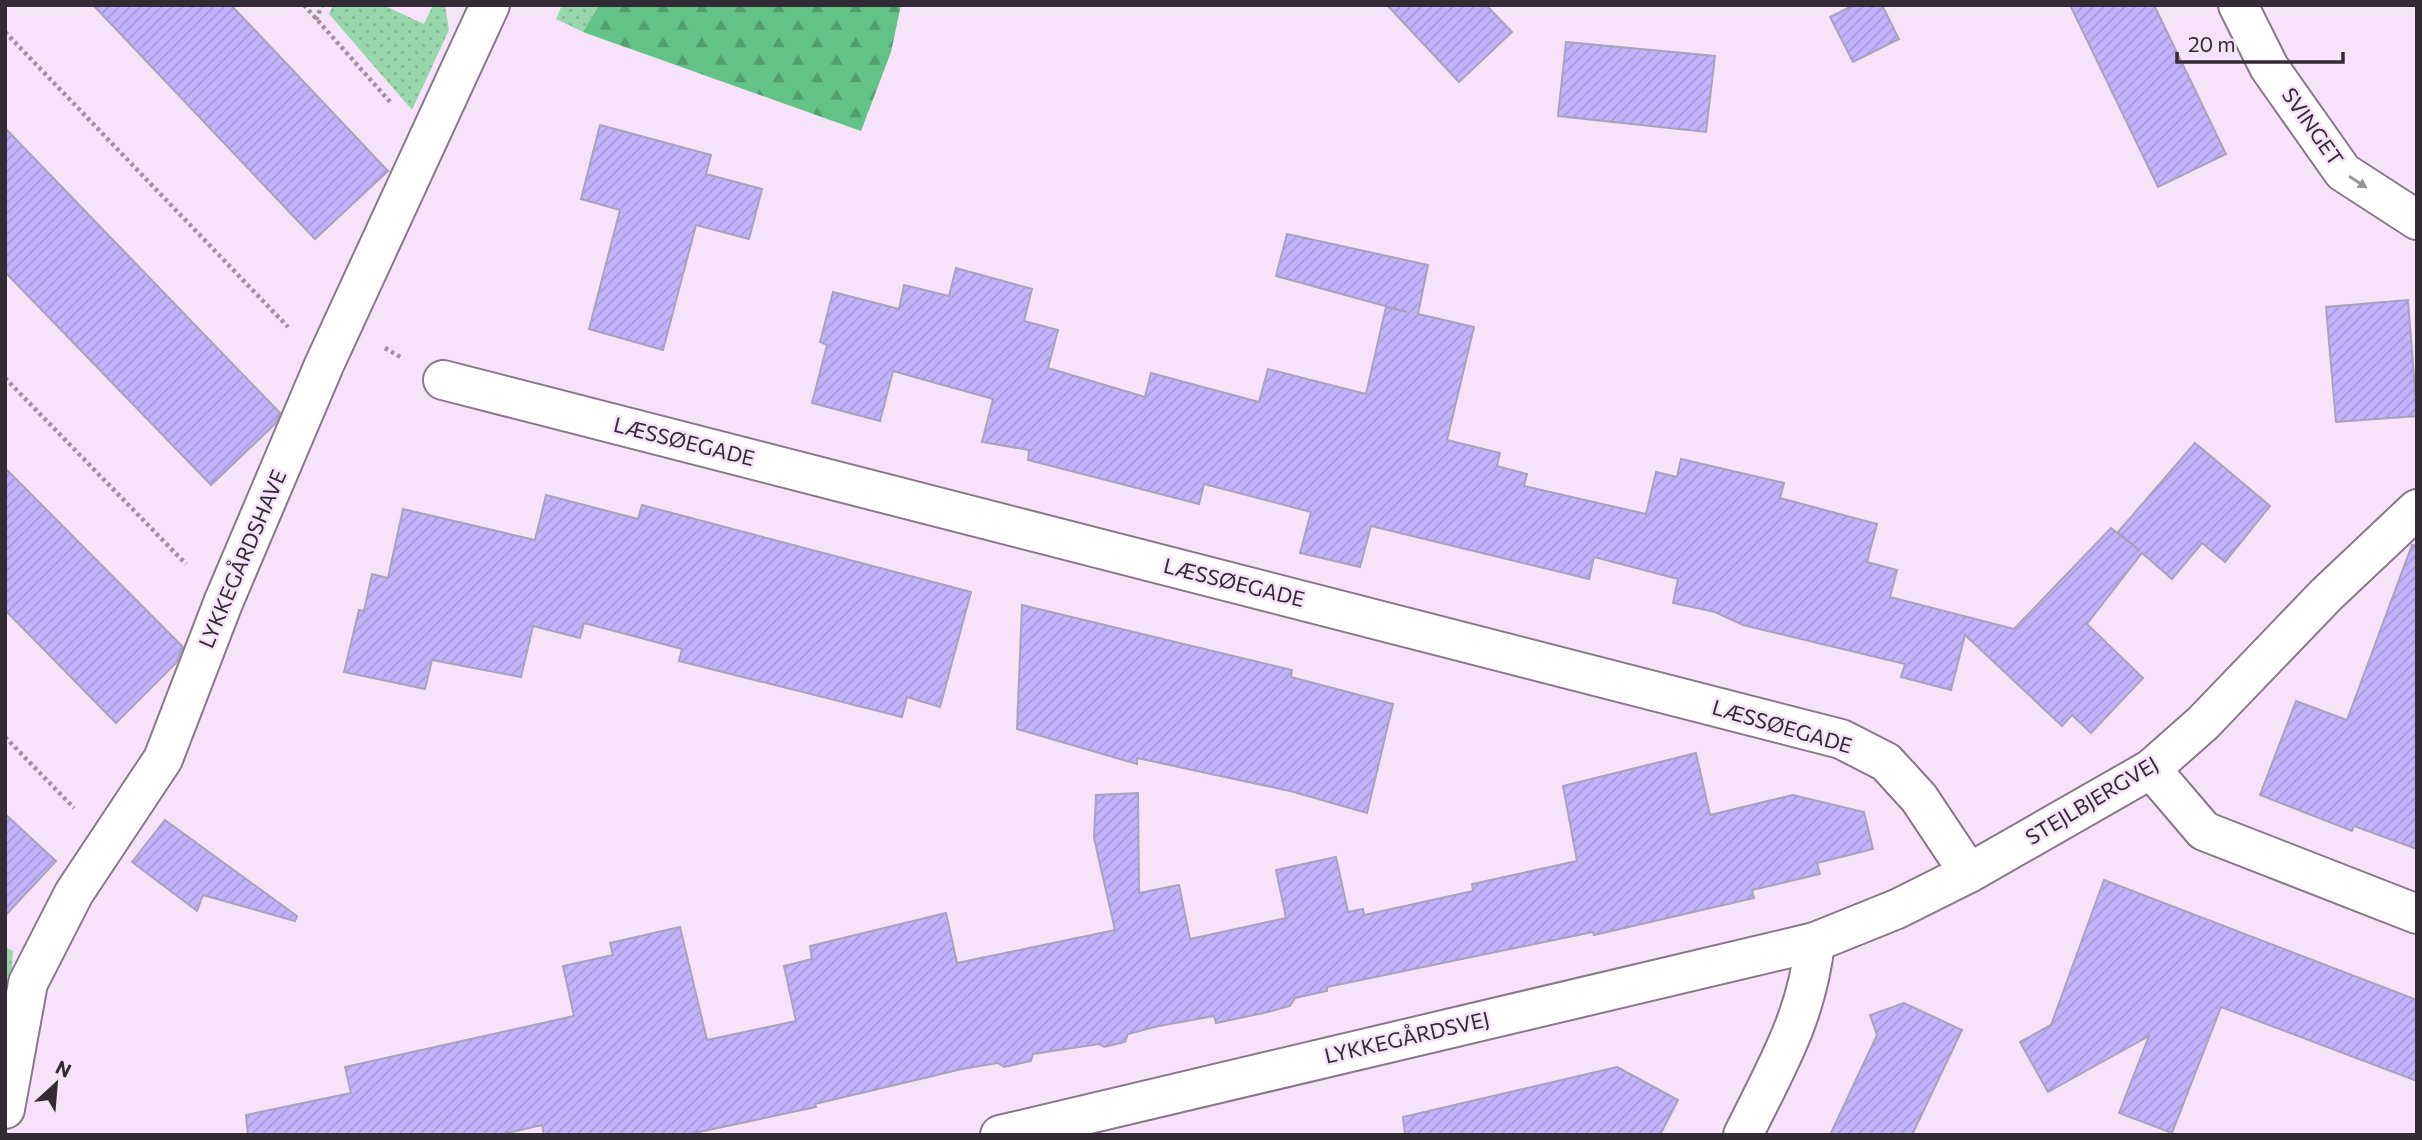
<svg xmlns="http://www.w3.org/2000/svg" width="2422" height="1140" viewBox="0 0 2422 1140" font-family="Commissioner,sans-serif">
<defs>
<pattern id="grass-dots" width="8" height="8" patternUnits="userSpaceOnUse" patternTransform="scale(1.75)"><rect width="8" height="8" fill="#97d7ab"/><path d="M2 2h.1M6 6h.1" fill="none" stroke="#83b994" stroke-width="1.8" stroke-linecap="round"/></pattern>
<pattern id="forest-firs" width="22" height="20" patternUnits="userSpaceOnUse" patternTransform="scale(1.75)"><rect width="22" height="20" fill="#63c386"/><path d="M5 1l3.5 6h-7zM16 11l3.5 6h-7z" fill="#529f6e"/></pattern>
<pattern id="building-hatch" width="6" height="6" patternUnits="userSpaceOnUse" patternTransform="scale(1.75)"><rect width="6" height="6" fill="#c2b3fc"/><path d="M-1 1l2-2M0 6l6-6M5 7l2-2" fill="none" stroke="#a79ad8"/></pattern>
</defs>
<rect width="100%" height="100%" fill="#f7e3f9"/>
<g fill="url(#grass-dots)">
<path d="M333,5h50l41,19 9,-19h12l4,25 -37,80 -83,-96z"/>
<path d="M562,5h37l-16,27 -27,-13z"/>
<path d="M5,947l8,4 -2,27 -6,-1z"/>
</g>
<path fill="url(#forest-firs)" d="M599,5h302l-10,47 -30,79 -278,-99z"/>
<g fill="url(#building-hatch)" stroke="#a7a3bd" stroke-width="2">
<path d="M93,5h138l157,166 -73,68z"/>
<path d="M1387,5h99l26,27 -53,50z"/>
<path d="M1854,5h28l17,34 -46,23 -23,-45z"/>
<path d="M2070,5h84l72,149 -68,33z"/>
<path d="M1566,42l149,14 -9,76 -148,-16z"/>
<path d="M600,125l111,30 -5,19 56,15 -13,50 -53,-14 -33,125 -74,-21 31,-119 -39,-11z"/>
<path d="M5,128l275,285 -5,11 -64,61 -206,-213z"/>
<path d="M1287,234l141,31 -10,49 56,13 -27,113 53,13 -3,13 30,8 -3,12 122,28 10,-42 21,5 4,-18 103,24 -4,15 97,26 -10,38 30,8 -7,27 124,32 97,-101 29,23 -22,-19 77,-89 75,63 -45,56 -23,-19 -30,36 -30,-26 -55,71 56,54 -52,55 -19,-18 -10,11 -97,-91 -14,55 -50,-13 4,-13 -162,-39 -28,-13 -42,-9 5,-24 -84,-22 -5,22 -218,-53 -11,41 -60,-14 11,-41 -107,-28 -5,20 -171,-44 1,-10 -47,-8 11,-43 -100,-28 -13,50 -68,-18 15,-58 -7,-3 13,-50 66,17 5,-24 45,11 7,-28 76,21 -8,32 34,9 -10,38 97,29 6,-24 108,29 9,-33 98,25 20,-87 21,5 -131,-36z"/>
<path d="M2408,300l9,116 -81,6 -10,-115z"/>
<path d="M5,468l178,179 -7,16 -60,60 -111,-113z"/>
<path d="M546,495l92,24 4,-14 329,87 -31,115 -33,-10 -5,20 -223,-56 3,-12 -98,-26 -4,15 -47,-12 -12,51 -89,-17 -7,29 -81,-17 15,-62 5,1 8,-37 16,4 15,-69 132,31z"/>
<path d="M2412,545l5,1v303l-63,-23 -2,5 -92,-36 36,-94 51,19z"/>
<path d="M1022,605l270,65 -1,7 102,27 -26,109 -77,-22 -153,-33v6l-120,-35z"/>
<path d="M1696,753l14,62 83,-20 71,17 9,37 -56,14 3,11 -68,16 2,8 -160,37 -1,-3 -266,55v4l-32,7 -5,8 -22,6 -52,11 -2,-7 -55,10 -31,8 -3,8 -21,5 -5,-3 -66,10 -2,7 -27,6 -6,-4 -36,6 -147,35 1,3 -131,28h-141l-2,-10 -43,10h-251l-2,-20 105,-22 -6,-26 229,-51 -11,-50 50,-11 -3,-12 70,-16 27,113 89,-19 -12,-55 28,-7 -2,-13 136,-33 11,50 158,-33 -21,-92 2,-43 42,-2 1,100 40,-8 11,54 96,-21 -10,-48 60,-13 12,55 15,-3 1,6 109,-24 -1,-7 105,-23 -14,-75z"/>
<path d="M5,814l51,47 -51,55z"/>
<path d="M165,820l132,96 -2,5 -92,-26 -6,16 -65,-49z"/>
<path d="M2104,880l313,120v81l-196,-74 -49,126 -53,-20 30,-77 -101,56 -28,-50 31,-17z"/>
<path d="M1904,1003l58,27 -50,105h-82l47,-100 -7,-20z"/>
<path d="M1617,1067l61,33 -18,35h-255l-2,-18z"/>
</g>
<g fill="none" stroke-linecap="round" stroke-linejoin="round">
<defs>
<g id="minor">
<path d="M2238,5l31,62 74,105 74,48"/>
<path d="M443,380l1398,359 45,23 33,36 50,75"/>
<path d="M2151,769l53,62 213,83"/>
<path d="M5,1109l23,-126 46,-90 89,-134 60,-156 101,-238 166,-360"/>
<path d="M1000,1135l815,-193 82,-33 72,-36 182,-104 52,-46 123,-128 91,-86"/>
<path d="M1743,1135c33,-67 64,-118 72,-193"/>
</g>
</defs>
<use href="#minor" stroke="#89778b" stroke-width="42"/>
<g stroke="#a091a1" stroke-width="4.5" stroke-dasharray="3.5 3.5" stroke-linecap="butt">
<path d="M304,5l88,99"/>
<path d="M316,20l6,-15"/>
<path d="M5,32l283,295"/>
<path d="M385,348l17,10"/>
<path d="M5,378l181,186"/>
<path d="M5,737l69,71"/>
</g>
<use href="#minor" stroke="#fff" stroke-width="38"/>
</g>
<defs><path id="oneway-solid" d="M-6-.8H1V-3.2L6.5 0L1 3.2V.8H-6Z" transform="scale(1.75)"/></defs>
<use fill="#999599" href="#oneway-solid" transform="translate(2358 182) rotate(33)"/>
<g text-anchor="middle" stroke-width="5" stroke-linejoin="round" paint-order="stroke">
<g font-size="21" fill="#332b33" stroke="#f7e3f9">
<text transform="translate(2312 127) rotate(55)" y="7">SVINGET</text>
<text transform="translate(684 442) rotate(14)" y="7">LÆSSØEGADE</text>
<text transform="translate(243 559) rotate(-67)" y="7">LYKKEGÅRDSHAVE</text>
<text transform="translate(1234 583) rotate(14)" y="7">LÆSSØEGADE</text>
<text transform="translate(1782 727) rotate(16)" y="7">LÆSSØEGADE</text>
<text transform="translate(2092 801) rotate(-31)" y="7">STEJLBJERGVEJ</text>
<text transform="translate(1407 1038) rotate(-13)" y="7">LYKKEGÅRDSVEJ</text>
</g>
</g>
<rect width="2422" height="1140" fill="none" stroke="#332b33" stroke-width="14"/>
<g transform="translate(56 1084) rotate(26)" stroke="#f7e3f9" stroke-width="5" paint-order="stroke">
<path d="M0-5L12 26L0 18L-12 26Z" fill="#332b33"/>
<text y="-10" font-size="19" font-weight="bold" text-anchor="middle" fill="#332b33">N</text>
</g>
<path d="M2177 52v10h166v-10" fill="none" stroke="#332b33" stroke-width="3.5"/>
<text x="2188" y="52" font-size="21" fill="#332b33" stroke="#f7e3f9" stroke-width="5" paint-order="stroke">20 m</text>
</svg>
